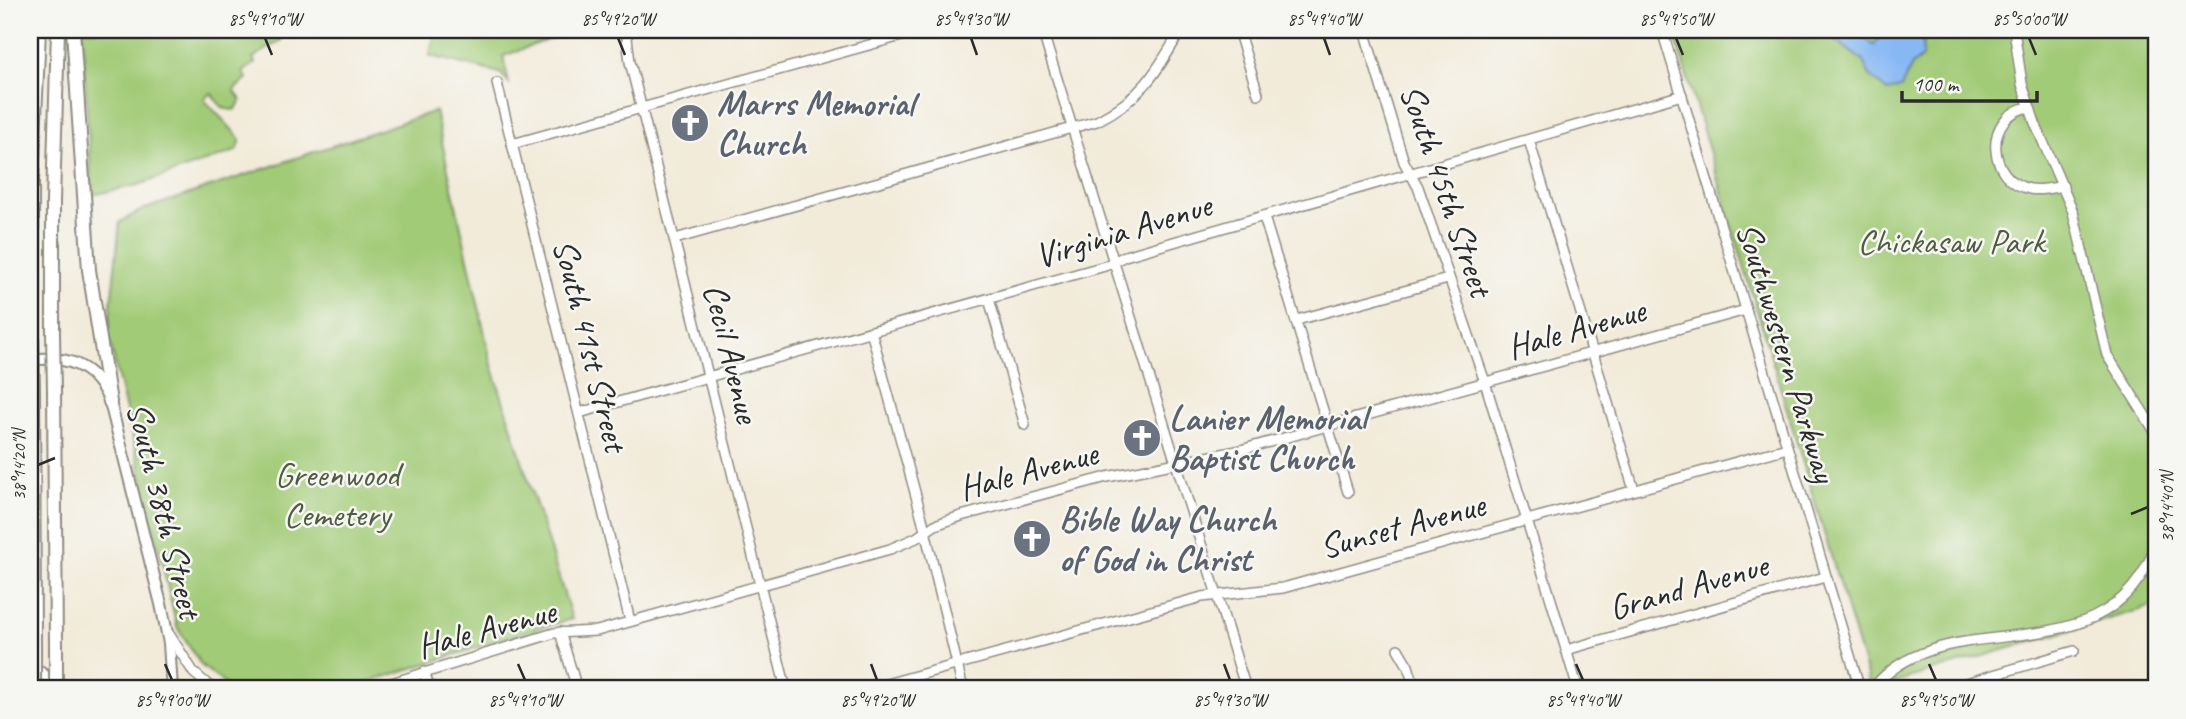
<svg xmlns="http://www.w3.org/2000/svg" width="2186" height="719" viewBox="0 0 2186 719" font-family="Caveat,sans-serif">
<rect width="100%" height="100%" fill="#f6f6f2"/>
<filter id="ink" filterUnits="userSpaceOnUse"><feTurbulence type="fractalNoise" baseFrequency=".0143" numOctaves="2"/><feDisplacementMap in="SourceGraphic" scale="14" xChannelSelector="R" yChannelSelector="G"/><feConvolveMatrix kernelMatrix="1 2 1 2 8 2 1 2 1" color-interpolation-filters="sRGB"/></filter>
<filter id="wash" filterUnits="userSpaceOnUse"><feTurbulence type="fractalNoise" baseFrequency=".00686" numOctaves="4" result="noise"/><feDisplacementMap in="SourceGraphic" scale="28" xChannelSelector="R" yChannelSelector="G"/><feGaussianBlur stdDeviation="1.57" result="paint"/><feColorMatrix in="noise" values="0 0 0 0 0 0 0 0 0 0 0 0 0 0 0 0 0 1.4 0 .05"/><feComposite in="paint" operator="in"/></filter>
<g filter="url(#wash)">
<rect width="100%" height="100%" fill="#f2ebda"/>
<g fill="#a2cb77" stroke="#667b51" stroke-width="2">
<path d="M82,30h195l4,10 -28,18 2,5 -12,9 4,6 -13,12 7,10 -5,9c-13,4 -18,-7 -25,-16l-7,6c6,8 36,37 36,41 1,5 -2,7 -4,11l-98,34 -46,10z"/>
<path d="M435,30h140l-72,26 6,27 -9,-10 -70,-17z"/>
<path d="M1673,30h483v575l-285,84z"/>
<path d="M435,111l56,251 81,257 -47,13 -178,57h-116l-30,-24 -24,-38 -69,-293 12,-112 22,-12z"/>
</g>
<path fill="#88b8f4" stroke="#5a7290" stroke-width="2" d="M1822,30h31l21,15c12,-19 16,-15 38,-15l11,11 -1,16 -10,8 -11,23 -14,3 -17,-15 -7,-15z"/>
</g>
<g filter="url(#ink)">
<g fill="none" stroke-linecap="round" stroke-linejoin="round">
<defs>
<g id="minor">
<path d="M626,30l4,32 156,627"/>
<path d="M1042,30l204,659"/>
<path d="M1238,30l20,64"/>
<path d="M1364,30l40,132 14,25 67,195 93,307"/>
<path d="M1662,30l198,659"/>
<path d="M2014,30l8,54 13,39 38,89 34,143 49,78"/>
<path d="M497,83l133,538"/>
<path d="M2029,107c-47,8 -42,74 1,82 11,2 22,-1 33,-3"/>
<path d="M1529,140l105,350"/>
<path d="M512,144l411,-114"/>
<path d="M1264,217l84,275"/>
<path d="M675,239l422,-118c45,-23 59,-48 84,-91"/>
<path d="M989,299l36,126"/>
<path d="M1297,320l151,-41"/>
<path d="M871,331l51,187 41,171"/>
<path d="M579,413l526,-147 20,-10 557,-161"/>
<path d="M560,632l17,57"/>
<path d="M169,634l25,39 19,16"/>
<path d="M1398,649l10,17 7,23"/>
<path d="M1566,650l259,-73"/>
<path d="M424,672l6,17"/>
<path d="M372,689l182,-56 43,-2 293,-82 26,-11 19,-13 26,-9 146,-39 130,-26 509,-141"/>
<path d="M868,689l334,-92 81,-9 504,-140"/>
<path d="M1872,689c73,-92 237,-5 284,-145"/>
<path d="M1946,689l128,-38"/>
</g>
<g id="major">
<path d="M30,360c38,-5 64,5 80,42l51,202 8,39 3,46"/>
<path d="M30,665l34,24"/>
</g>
<g id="highway">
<path d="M73,30l16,240 21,132"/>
<path d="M53,333v-132l5,-171"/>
<path d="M32,335v-153l7,-152"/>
<path d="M33,391l1,254"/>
<path d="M54,391l2,254"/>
</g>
</defs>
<use href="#minor" stroke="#8e8b82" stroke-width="12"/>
<use href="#major" stroke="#8e8b82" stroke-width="14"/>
<use href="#highway" stroke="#8e8b82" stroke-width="16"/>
<use href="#minor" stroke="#fff" stroke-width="9"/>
<use href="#major" stroke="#fff" stroke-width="10"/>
<use href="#highway" stroke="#fff" stroke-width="12"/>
<defs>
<g id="highway-bridge">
<path d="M53,333l1,58"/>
<path d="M32,335l1,56"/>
<path d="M34,645v44"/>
<path d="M56,689v-44"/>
</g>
</defs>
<use href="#highway-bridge" stroke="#8e8b82" stroke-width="16" stroke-linecap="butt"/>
<use href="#highway-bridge" stroke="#fff" stroke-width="12"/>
</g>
</g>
<path fill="none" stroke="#2b2b2b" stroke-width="2.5" d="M265,38l7,17M618,38l7,17M971,38l6,17M1324,38l6,17M1676,38l7,17M2029,38l7,17M38,465l17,-7M2131,514l17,-7M165,664l7,16M518,664l7,16M871,664l6,16M1224,664l6,16M1576,664l7,16M1929,664l7,16"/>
<defs>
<symbol id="church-disc" viewBox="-11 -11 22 22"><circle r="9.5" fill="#6b7280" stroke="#f6f6f2"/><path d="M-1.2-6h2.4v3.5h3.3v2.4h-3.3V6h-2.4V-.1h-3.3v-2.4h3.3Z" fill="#fff"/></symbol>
</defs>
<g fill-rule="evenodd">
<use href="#church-disc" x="668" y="101" width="44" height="44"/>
<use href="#church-disc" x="1120" y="416" width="44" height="44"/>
<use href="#church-disc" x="1010" y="517" width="44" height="44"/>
</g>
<g text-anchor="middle" stroke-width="5" stroke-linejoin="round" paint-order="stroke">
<g font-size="35" font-weight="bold" fill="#5b616d" stroke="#f6f6f2" text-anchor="start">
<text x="717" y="115">Marrs Memorial<tspan x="717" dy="40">Church</tspan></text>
<text x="1169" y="430">Lanier Memorial<tspan x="1169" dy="40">Baptist Church</tspan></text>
<text x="1059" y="531">Bible Way Church<tspan x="1059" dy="40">of God in Christ</tspan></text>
</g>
<g font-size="35" fill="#2b2b2b" stroke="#f6f6f2">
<text transform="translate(1447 190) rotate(71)" y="12">South 45th Street</text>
<text transform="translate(1123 230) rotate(-17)" y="12">Virginia Avenue</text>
<text transform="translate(1576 328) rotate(-16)" y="12">Hale Avenue</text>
<text transform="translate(591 345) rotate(76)" y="12">South 41st Street</text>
<text transform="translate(1787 352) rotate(73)" y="12">Southwestern Parkway</text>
<text transform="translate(732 353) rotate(76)" y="12">Cecil Avenue</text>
<text transform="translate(1028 470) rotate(-15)" y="12">Hale Avenue</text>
<text transform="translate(165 510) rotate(76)" y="12">South 38th Street</text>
<text transform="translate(1402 525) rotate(-15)" y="12">Sunset Avenue</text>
<text transform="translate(1688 586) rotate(-16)" y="12">Grand Avenue</text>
<text transform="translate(486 628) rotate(-15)" y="12">Hale Avenue</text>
</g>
<g font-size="35" fill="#4f5b42" stroke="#f6f6f2">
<text x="1951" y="253">Chickasaw Park</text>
<text x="337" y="486">Greenwood<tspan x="337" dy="40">Cemetery</tspan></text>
</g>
</g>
<rect width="2186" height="719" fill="none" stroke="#f6f6f2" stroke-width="77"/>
<path d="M1902 91v10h135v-10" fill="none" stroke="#2b2b2b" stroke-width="3.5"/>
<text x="1913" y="91" font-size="21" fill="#2b2b2b" stroke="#f6f6f2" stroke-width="5" paint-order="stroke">100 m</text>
<rect x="38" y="38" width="2110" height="642" fill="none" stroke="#2b2b2b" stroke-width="2.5"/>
<g font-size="18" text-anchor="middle" fill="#2b2b2b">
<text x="265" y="25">85°49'10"W</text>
<text x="618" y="25">85°49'20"W</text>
<text x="971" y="25">85°49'30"W</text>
<text x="1324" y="25">85°49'40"W</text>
<text x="1676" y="25">85°49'50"W</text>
<text x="2029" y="25">85°50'00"W</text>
<text transform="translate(19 465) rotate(-90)" y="6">38°14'20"N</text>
<text transform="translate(2167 507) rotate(-90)" y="6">38°14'40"N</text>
<text x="172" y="706">85°49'00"W</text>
<text x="525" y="706">85°49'10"W</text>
<text x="877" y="706">85°49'20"W</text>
<text x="1230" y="706">85°49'30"W</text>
<text x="1583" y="706">85°49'40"W</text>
<text x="1936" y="706">85°49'50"W</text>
</g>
</svg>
